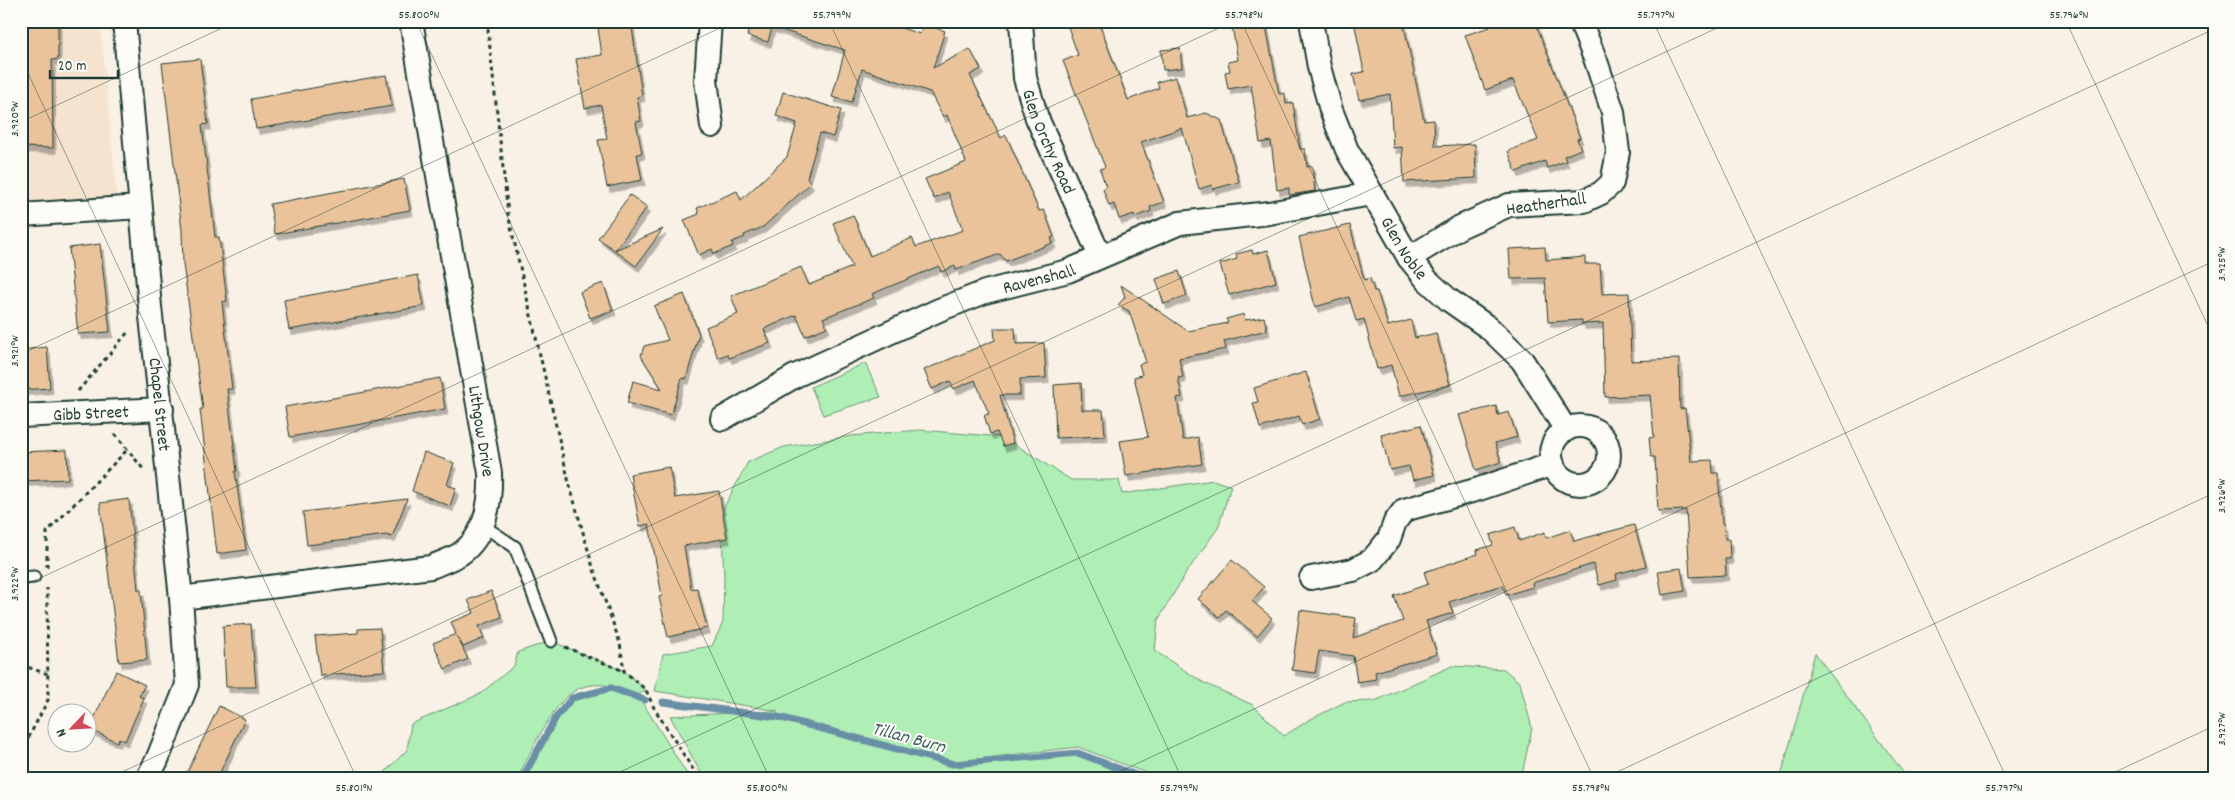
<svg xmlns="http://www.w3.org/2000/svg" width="2235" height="800" viewBox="0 0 2235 800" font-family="Dekko,sans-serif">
<defs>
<filter id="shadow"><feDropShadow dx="3" dy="5.5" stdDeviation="0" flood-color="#0004"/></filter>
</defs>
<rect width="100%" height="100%" fill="#f9f1e5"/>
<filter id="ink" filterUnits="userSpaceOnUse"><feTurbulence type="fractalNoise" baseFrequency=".02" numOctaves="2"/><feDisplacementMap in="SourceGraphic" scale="10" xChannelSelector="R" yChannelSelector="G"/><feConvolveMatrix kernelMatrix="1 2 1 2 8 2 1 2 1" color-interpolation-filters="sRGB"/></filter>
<g filter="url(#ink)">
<path fill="#f5e3cf" d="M21,21h79l17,175 -96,6z"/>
<g fill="#afeeb5" stroke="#679674">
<path d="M865,363l16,34 -58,18 -12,-28z"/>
<path d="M920,430l83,7 68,43h48l3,14 91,-14 18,6 -13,42 -32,45 -28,47 -3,31 49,32 49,22 31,31 25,-16 36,-18 30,-1 77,-35 52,3 16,14 12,45 -11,51h-359l-84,-32 -109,13 109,-7 29,12 48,14h-451l-34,-63 108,-5 -123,-20 8,-37 49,-8 11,-24 1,-44 -3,-65 27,-51 36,-15 67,-11z"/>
<path d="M551,641l73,30 22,19 -8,5c-17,-7 -36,-14 -55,-8 -29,8 -52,67 -66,92h-139l29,-29 4,-26 69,-30 34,-28 4,-14z"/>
<path d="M1815,653l93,126h-128z"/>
<path d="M613,689l28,11 49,79h-168l34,-61 18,-21z"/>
</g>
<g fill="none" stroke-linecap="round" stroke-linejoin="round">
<g stroke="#698fa7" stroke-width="7">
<path d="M663,702l115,15 175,47 125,-11 68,26"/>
<path d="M522,779l34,-62 16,-19 39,-10 34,12"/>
</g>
</g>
<g fill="#ebc39b" stroke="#1f3d34" filter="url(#shadow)">
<path d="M21,21h37v38l-6,1 1,88 -32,-1z"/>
<path d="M597,21h34l11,75 -5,1 4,24 -5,1 6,31 -5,1 5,26 -35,7 -9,-47 9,-1 -6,-34 -16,3 -9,-49 26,-4z"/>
<path d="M751,21h129l40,13 3,-10 22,7 -12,37 37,-19 11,20 -11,6 31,63 5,-3 33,76 5,-1 10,27 -3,1 2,5 -47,18 -6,-7 -44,16 -1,-4 -14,6 -2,-6 -67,28 2,4 -51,20 4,9 -22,9 -9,-21 -32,14 6,14 -41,15 -2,-4 -9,4 -12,-31 32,-13 -7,-18 70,-29 8,18 43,-18 -19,-44 20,-8 17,41 42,-18 4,9 47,-17 -15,-38 -14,7 -9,-20 41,-17 -19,-47 -4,2 -13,-25 -68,-23 -10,33 -20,-5 13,-47 -73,-23 -4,15 -21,-6z"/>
<path d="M1085,21h13l30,79 31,-12 -2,-6 19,-5 11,41 19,-5 15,7 18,62 -26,7 -1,-4 -13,4 -17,-61 -41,14 23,60 -14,5 1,4 -16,6 -1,-3 -15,5 -5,-15 -5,2 -6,-17 3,-2 -6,-18 5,-2 -42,-106 15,-6 -10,-28z"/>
<path d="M1231,21h34l14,73 6,-1 1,11 7,-1 7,46h5l2,18 5,-1 3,25 -26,4v-7l-12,2 -6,-49 -11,2 -9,-58 -23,4 -3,-17 5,-1 -2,-9 10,-2z"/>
<path d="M1354,21h49l21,100 10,-1 1,26 40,-2 1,34 -72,4 -2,-35 -9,1 -3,-54 -31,6 -6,-26 11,-2z"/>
<path d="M1488,21h47l45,117 -3,1 4,10 -17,7 2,5 -19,7 -2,-7 -29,11 -8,-21 30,-11 -25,-60 -28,10 -20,-55 25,-8z"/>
<path d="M1180,48l2,20 -19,2 -2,-20z"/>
<path d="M200,59l8,65 -6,1 13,112h4l8,64 -5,1 10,87h-5l10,82h-2l11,79 -29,4 -17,-145h3l-20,-145 -1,-33 -20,-168z"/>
<path d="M386,75l6,31 -136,23 -5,-30z"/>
<path d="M783,92l58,18 -8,27 -13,-4 -13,45 4,5 -48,44 -19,8 1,2 -13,5 1,4 -19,8 -2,-5 -13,6 -15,-35 15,-6 -2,-6 40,-17 4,9 46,-43 10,-34 -21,-7z"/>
<path d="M404,179l6,31 -135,24 -5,-30z"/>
<path d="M630,195l17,12 -32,43 48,-21 -27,37 -38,-28z"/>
<path d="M1350,225l14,55 6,-2 4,13h3l11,35 23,-6 4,18 21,-5 14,52 -51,11 -8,-31 -14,4 -13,-50 -8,2 -7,-24 -34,10 -16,-70z"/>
<path d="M100,244l10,88 -32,2 -9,-86z"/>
<path d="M1545,247l1,13 39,-3v7h15l2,30 27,-1 2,68 48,-2 1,50 5,-1 6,53 21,-1 1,13h5l4,51h2l1,15h4l1,20h-5l1,16 -36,2 -4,-67 -28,1 -3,-54h-4l-2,-19 5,-1 -4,-42 -45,2 -2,-74 -21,1v-4l-34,2 -3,-44 -34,1 -2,-30z"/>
<path d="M1252,250l1,4 15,-4 8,32 -47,13 -9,-31 17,-5 -1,-5z"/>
<path d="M1179,271l8,25 -23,8 -8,-25z"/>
<path d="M418,275l6,31 -135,24 -5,-30z"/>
<path d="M603,283l10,27 -23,8 -10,-26z"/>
<path d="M1121,285l67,46 40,-8 -2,-4 18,-5 1,6 19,-3 3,13 -43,11 2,8 -47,9 4,19 -5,1 4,19 -5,1 6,42 15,-3 4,27 -76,12 -6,-35 28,-4 -14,-60 8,-2 -3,-11 7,-2 -17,-51 -11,-6 7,-8z"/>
<path d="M684,294l15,40 -13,45 -4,-1 -11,37 -44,-12 6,-22 29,8 -21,-33 3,-10 24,-6 -14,-34z"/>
<path d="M994,328h21l1,16 28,-1 2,35 -26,1v16h-20l13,48 -10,3 -6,-14 -7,2 -6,-19 5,-1 -14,-34 -21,9 -4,-8 -18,8 -8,-19 71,-30z"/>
<path d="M47,347l3,41 -29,2v-40z"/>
<path d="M1306,372l14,47 -18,6 -3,-9 -39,12 -7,-25 5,-1 -4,-14z"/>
<path d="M440,378l5,31 -155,28 -5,-30z"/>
<path d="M1081,383l1,27h21l2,26 -49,2 -2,-53z"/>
<path d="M1496,406l2,9 11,-3 8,25 -22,6 6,19 -25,8 -17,-55z"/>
<path d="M1421,425l13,50 -21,5 -4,-14 -19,4 -9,-35z"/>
<path d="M67,450l1,29 -47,2v-29z"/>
<path d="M424,452l30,11 -7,22 9,3 -6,18 -38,-15z"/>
<path d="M669,467l6,31 44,-7 8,47 -43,8 7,43 6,-1 10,40 -39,9 -9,-40 3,-1 -13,-72 -9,2 -10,-52z"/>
<path d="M129,499l9,91h3l6,70 -28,2 -19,-159z"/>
<path d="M407,499l-15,38 -6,-2 -79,10 -4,-33z"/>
<path d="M1634,525l12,41 -30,8 1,6 -18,5 -6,-21 -61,19 1,4 -27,8 -3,-10 -54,17 4,11 -27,8 11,33 -62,18 1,7 -19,3 -4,-26 -34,-5 -4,22 -23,-3 8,-60 56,8 -3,20 50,-17 -9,-25 34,-12 -4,-12 54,-18 -1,-4 16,-5 -3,-10 25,-8 4,14 26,-9 1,6 24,-8 4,11z"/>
<path d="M1232,560l32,27 -12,14 20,17 -15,18 -31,-26 -7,7 -21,-18z"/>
<path d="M1681,568l4,23 -23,4 -4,-24z"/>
<path d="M491,591l11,26 -23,9 5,12 -21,9 -6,-11 11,23 -23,10 -12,-26 23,-9 -5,-12 23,-9 -6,-13z"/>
<path d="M251,624l5,63h-30l-3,-61z"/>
<path d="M380,628l4,43 -64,4 -5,-39 43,-3v-4z"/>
<path d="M116,671l29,14 -6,11 5,2 -19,43 -6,-3 -2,4 -28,-13z"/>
<path d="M219,706l26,13 -28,60h-33z"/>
</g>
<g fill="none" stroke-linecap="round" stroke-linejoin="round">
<defs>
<g id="lane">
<path d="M482,525l33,22 36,94"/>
<path d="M21,578l13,-1"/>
</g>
<g id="street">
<path id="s1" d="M124,21l26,286 31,291 6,87 -30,75 -10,19"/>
<path d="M710,21l-4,59 6,46"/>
<path id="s2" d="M1021,21l4,57 12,40 63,138"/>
<path id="s3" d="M1311,21l8,46 12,43 16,40 62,108 18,22 22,20 40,28 33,32 44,70"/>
<path d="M21,215l119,-8"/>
<path d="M1409,258l51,-31 49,-22 75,-4 17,-8 11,-10 6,-31 -5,-40 -17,-51 -16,-40"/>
<path id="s4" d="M21,416l141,-7"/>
<path id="s5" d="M722,419l73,-43 144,-66 46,-18 83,-21 112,-48 89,-10 102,-19"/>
<circle cx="1580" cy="455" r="29"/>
<path d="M1311,578l42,-8 19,-10 17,-21 6,-17 9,-12 75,-21 74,-25"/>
<path d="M181,598l250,-31c9,-4 21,-8 29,-13 26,-18 31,-53 30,-81l-79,-452"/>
</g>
</defs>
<use href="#lane" stroke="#1f3d34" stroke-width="15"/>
<use href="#street" stroke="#1f3d34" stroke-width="26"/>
<g stroke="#1f3d34" stroke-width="3" stroke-dasharray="4 4" stroke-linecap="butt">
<path d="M487,21l21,193 61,269 23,81 28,79 4,28 22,19 8,18 45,71"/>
<path d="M78,391l51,-60"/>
<path d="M115,434l29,36"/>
<path d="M47,567v-35l80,-82"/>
<path d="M565,647l59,24"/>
<path d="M21,665l27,9"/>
<path d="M21,752l27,-52 -1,-112"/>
</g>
<use href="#lane" stroke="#fdfcf7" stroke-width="11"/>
<use href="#street" stroke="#fdfcf7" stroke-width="22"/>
</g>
</g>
<path fill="none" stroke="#1f3d34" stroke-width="1" stroke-opacity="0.45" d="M416,21l354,758M829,21l353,758M1241,21l353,758M1653,21l354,758M2066,21l148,318M21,58l336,721M21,122l216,-101M21,354l714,-333M21,587l1213,-566M107,779l1625,-758M605,779l1609,-750M1104,779l1110,-518M1602,779l612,-286M2100,779l114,-53"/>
<g text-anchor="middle" stroke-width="4" stroke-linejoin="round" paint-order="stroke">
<g font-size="18" fill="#1f3d34" stroke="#fdfcf7">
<text dy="6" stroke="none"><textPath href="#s2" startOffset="125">Glen Orchy Road</textPath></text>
<text transform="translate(1546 203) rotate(-8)" y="6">Heatherhall</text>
<text dy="6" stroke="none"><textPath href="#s3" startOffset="248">Glen Noble</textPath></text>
<text dy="6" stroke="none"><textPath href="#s5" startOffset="348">Ravenshall</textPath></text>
<text dy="6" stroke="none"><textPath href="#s1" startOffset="385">Chapel Street</textPath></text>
<text dy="6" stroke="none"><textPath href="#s4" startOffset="70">Gibb Street</textPath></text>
<text transform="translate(482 431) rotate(81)" y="6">Lithgow Drive</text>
</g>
<g font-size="19" font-style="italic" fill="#3e5f64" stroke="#fdfcf7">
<text transform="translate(909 736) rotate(15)" y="7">Tillan Burn</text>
</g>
</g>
<rect width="2235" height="800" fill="none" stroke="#fdfcf7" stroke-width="55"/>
<g transform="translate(72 728) rotate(245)"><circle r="24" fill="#fdfcf7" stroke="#a4b0a9"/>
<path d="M0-4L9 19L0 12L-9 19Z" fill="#d1495b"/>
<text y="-8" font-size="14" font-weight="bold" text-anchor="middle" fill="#1f3d34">N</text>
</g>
<path d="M50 70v8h68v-8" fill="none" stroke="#1f3d34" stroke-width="2.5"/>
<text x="58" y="70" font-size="15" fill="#1f3d34" stroke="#fdfcf7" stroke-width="4" paint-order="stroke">20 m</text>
<rect x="28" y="28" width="2180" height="744" fill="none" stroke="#1f3d34" stroke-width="2"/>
<g font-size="12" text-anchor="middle" fill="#1f3d34">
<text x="419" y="18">55.800°N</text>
<text x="832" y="18">55.799°N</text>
<text x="1244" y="18">55.798°N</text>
<text x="1656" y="18">55.797°N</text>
<text x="2069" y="18">55.796°N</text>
<text transform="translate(14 119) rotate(-90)" y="4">3.920°W</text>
<text transform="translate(2221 264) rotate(-90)" y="4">3.925°W</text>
<text transform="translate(14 351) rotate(-90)" y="4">3.921°W</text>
<text transform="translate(2221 496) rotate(-90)" y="4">3.926°W</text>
<text transform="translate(14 584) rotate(-90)" y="4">3.922°W</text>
<text transform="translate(2221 729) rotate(-90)" y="4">3.927°W</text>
<text x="354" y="791">55.801°N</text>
<text x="767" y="791">55.800°N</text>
<text x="1179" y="791">55.799°N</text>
<text x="1591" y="791">55.798°N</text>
<text x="2004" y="791">55.797°N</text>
</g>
</svg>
